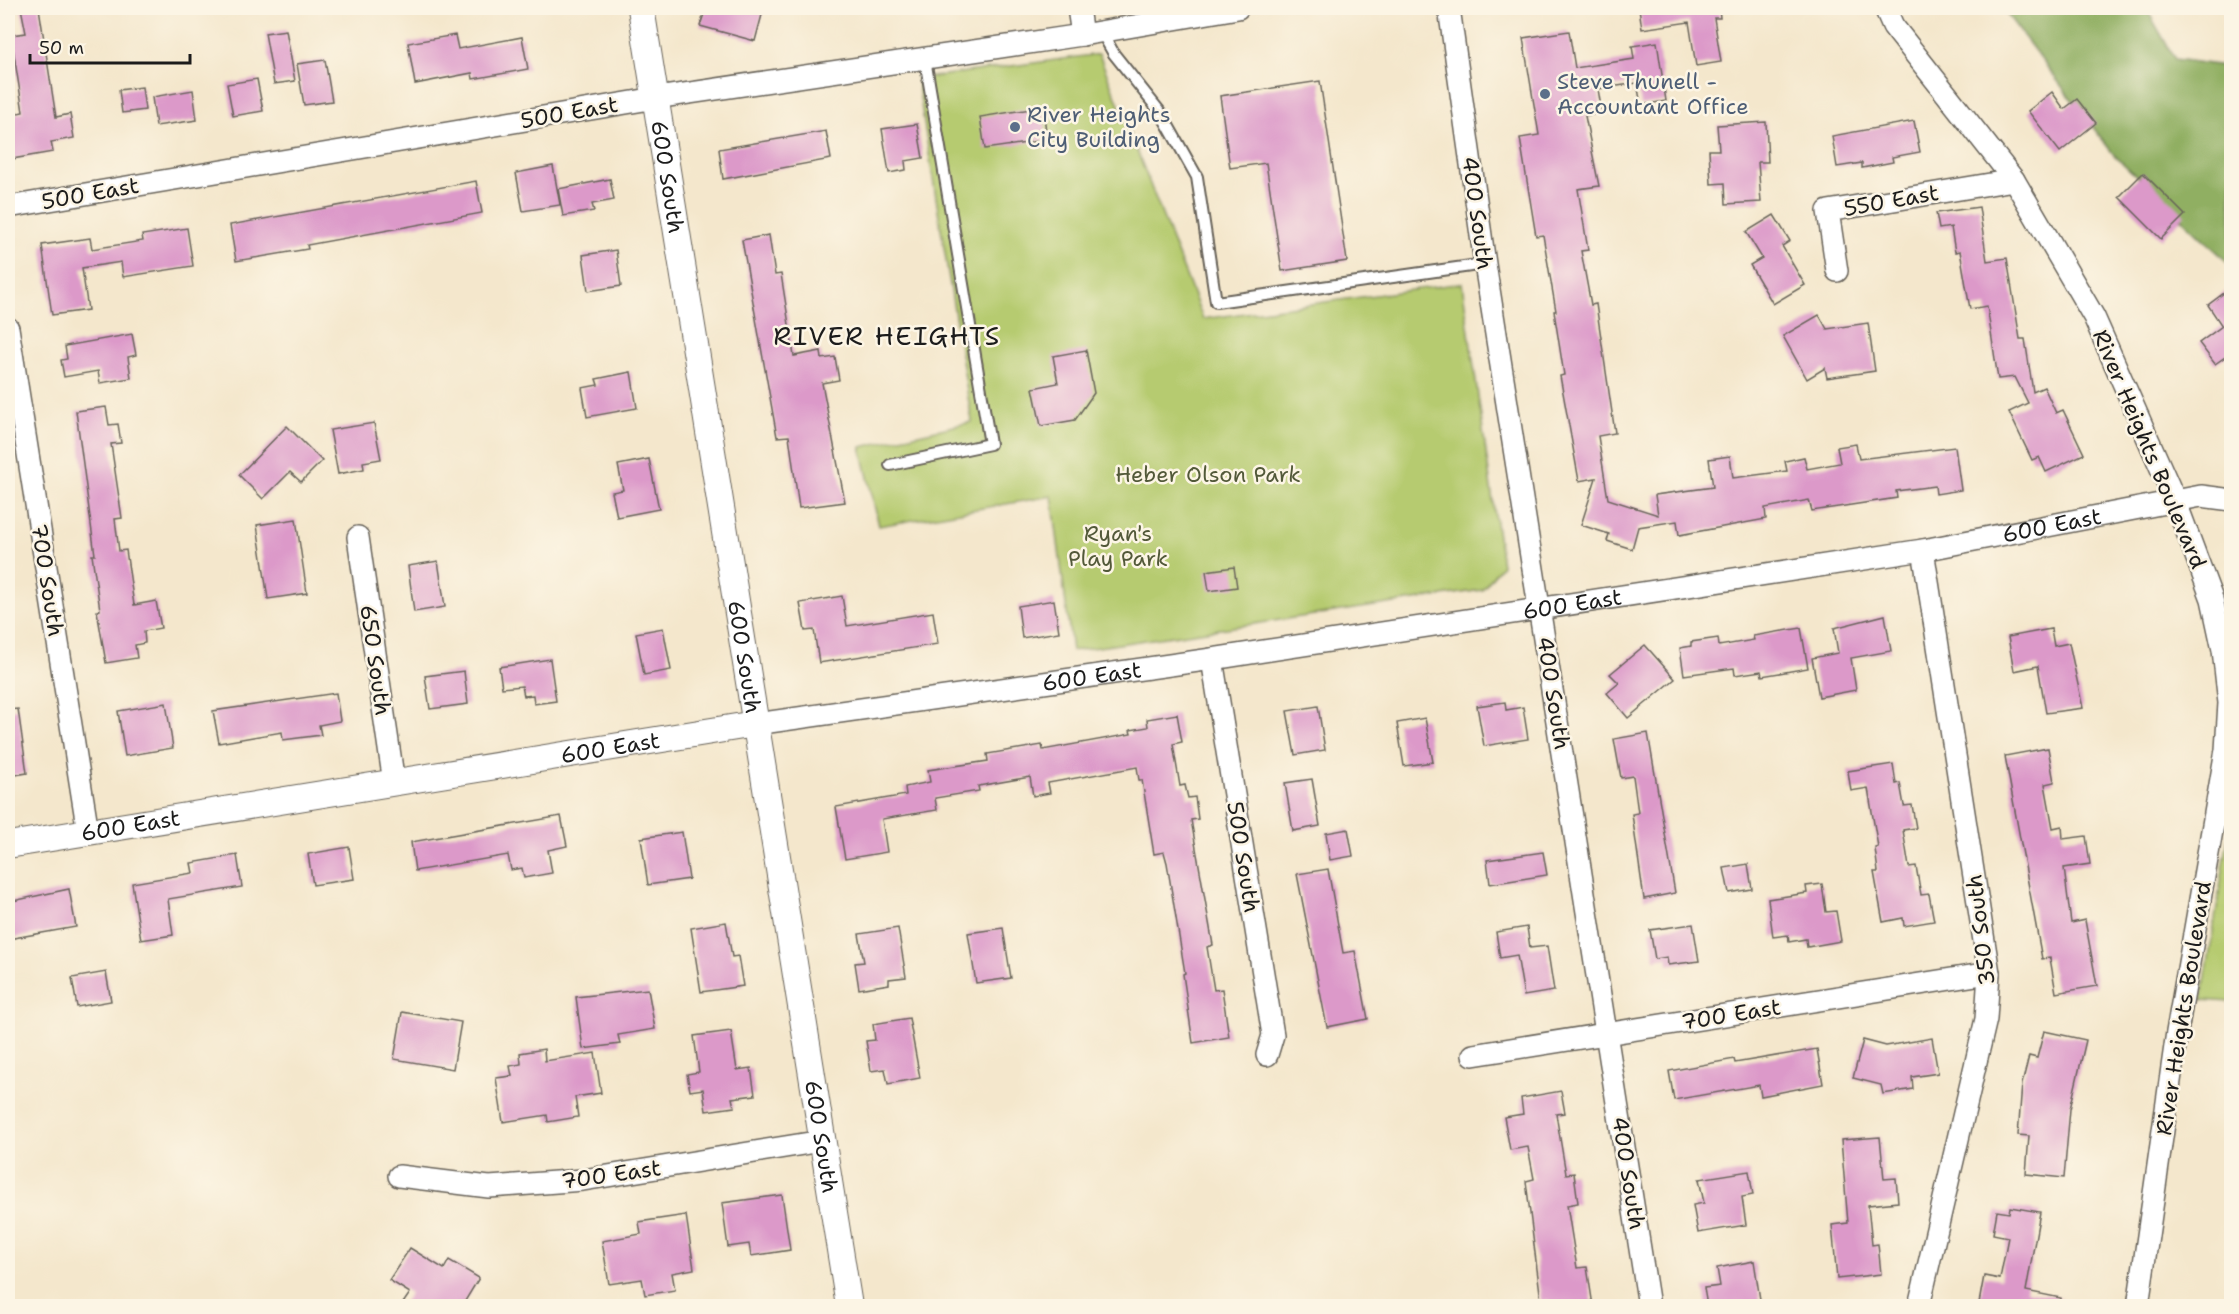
<svg xmlns="http://www.w3.org/2000/svg" width="2239" height="1314" viewBox="0 0 2239 1314" font-family="'Shantell Sans',sans-serif">
<rect width="100%" height="100%" fill="#fcf5e5"/>
<filter id="ink" filterUnits="userSpaceOnUse"><feTurbulence type="fractalNoise" baseFrequency=".0167" numOctaves="2"/><feDisplacementMap in="SourceGraphic" scale="12" xChannelSelector="R" yChannelSelector="G"/><feConvolveMatrix kernelMatrix="1 2 1 2 8 2 1 2 1" color-interpolation-filters="sRGB"/></filter>
<filter id="wash" filterUnits="userSpaceOnUse"><feTurbulence type="fractalNoise" baseFrequency=".008" numOctaves="4" result="noise"/><feDisplacementMap in="SourceGraphic" scale="24" xChannelSelector="R" yChannelSelector="G"/><feGaussianBlur stdDeviation="1.35" result="paint"/><feColorMatrix in="noise" values="0 0 0 0 0 0 0 0 0 0 0 0 0 0 0 0 0 1.4 0 .05"/><feComposite in="paint" operator="in"/></filter>
<g filter="url(#wash)">
<rect width="100%" height="100%" fill="#f4e7cc"/>
<g fill="#b6cb6f" stroke="#697446" stroke-width="1.5">
<path d="M1099,54l104,265 259,-36 40,282 -20,25 -410,61 -20,-155 -173,30 -18,-79 111,-25 -55,-343z"/>
<path d="M2231,820v182l-29,-2z"/>
</g>
<path fill="#90af62" stroke="#56663f" stroke-width="1.5" d="M2002,8h144l29,51 56,8v198l-117,-110z"/>
<g id="blocks">
<g fill="#dc99c9">
<path d="M21,8h18l17,109 14,-3 4,24 -23,4 2,10 -41,7 -4,-44 15,-3 -12,-77 15,-2z"/>
<path d="M706,8h46l11,3 -8,30 -55,-15z"/>
<path d="M1639,8h80l1,10h-6l7,44 -25,4 -7,-44 -47,7z"/>
<path d="M286,30l9,51 -21,3 -9,-51z"/>
<path d="M1569,31l6,37 59,-9 -2,-13 25,-4 9,59 -25,4 -4,-22 -39,6 4,24 -17,3 14,70 -21,3 10,61 -7,1 10,54 5,-1 19,129 -17,3 10,63 50,16 -3,-20 58,-8 -4,-28 21,-3 3,22 54,-7 -2,-10 19,-4 3,12 33,-6 -3,-16 19,-3 3,15 96,-12 6,43 -25,4 -1,-8 -39,5 1,7 -85,13 -3,-11 -44,8 1,11 -87,16 -2,-14 -39,6 -6,22 -25,-8 2,-7 -28,-9 15,-47 -17,3 -19,-105 4,-1 -10,-64h2l-13,-76 -7,1 -16,-98 19,-3 -16,-97z"/>
<path d="M455,35l3,14 64,-12 6,32 -55,10 -1,-6 -57,11 -7,-41z"/>
<path d="M325,60l7,41 -28,4 -7,-41z"/>
<path d="M257,79l6,32 -30,5 -6,-32z"/>
<path d="M1320,81l27,180 -65,10 -16,-108 -36,5 -10,-72z"/>
<path d="M142,87l3,23 -23,3 -3,-23z"/>
<path d="M193,90l4,30 -41,6 -4,-29z"/>
<path d="M2052,92l12,17 13,-10 19,24 -36,29 -32,-41z"/>
<path d="M1043,107l4,33 -62,9 -5,-32z"/>
<path d="M1914,121l6,31 -28,5 1,5 -31,6v-5l-25,4 -5,-31z"/>
<path d="M1766,122l2,40h-10l3,40 -35,2 -1,-21 -14,1 -2,-34h10l-2,-25z"/>
<path d="M917,124l6,34 -18,3 1,9 -17,3 -7,-44z"/>
<path d="M826,131l5,28 -108,20 -4,-30z"/>
<path d="M553,166l7,39 -37,6 -7,-38z"/>
<path d="M2143,173l42,42 -24,24 -42,-42z"/>
<path d="M610,179l4,21 -22,4 2,7 -31,5 -5,-27z"/>
<path d="M476,181l6,32 -175,32 1,4 -72,12 -6,-36z"/>
<path d="M1979,207l8,54 20,-3 13,81h5l8,53 11,-5 12,26 7,-3 21,44 -38,18 -7,-15 -7,3 -23,-48 19,-9 -13,-26 -17,2 -11,-73 -17,3 -10,-58 -5,1 -4,-25 -12,2 -3,-16z"/>
<path d="M1774,215l16,26 -8,5 23,39 -32,19 -23,-39 12,-7 -16,-26z"/>
<path d="M187,228l6,38 -70,11 -2,-15 -39,6 6,42 -36,5 -10,-70 48,-7 2,11 51,-8 -1,-6z"/>
<path d="M769,235l6,40 6,-1 13,82 27,-5 1,8 13,-2 4,23 -17,3 23,119 -46,6 -10,-72 -12,1 -35,-197z"/>
<path d="M616,250l5,36 -33,5 -5,-36z"/>
<path d="M2232,287v65l-17,12 -16,-21 23,-17 -14,-21z"/>
<path d="M1819,315l8,14 41,-6 7,48 -48,7 -2,-10 -18,11 -24,-43z"/>
<path d="M132,334l4,21 -8,2 3,21 -31,5 -2,-12 -34,6 -3,-17 6,-1 -2,-13z"/>
<path d="M1086,350l8,43 -19,27 -34,6 -8,-38 25,-5 -5,-27z"/>
<path d="M631,372l6,36 -50,9 -5,-29 16,-3 -2,-6z"/>
<path d="M106,407l3,18 9,-1 3,19 -10,1 11,74 -7,1 4,32 7,-1 8,55 22,-4 5,27 -17,3 1,12 -10,2 2,13 -31,5 -9,-52 3,-1 -8,-55h3l-19,-144z"/>
<path d="M374,423l7,36 -18,3 1,7 -26,5 -8,-44z"/>
<path d="M287,426l35,35 -21,21 -11,-10 -27,27 -24,-24z"/>
<path d="M649,459l10,50 -42,8 -5,-25 11,-2 -5,-25z"/>
<path d="M296,519l11,74 -39,6 -11,-74z"/>
<path d="M438,561l7,46 -31,5 -6,-46z"/>
<path d="M1234,567l3,20 -28,4 -3,-20z"/>
<path d="M842,596l5,30 86,-14 5,32 -119,19 -5,-33 -9,1 -5,-28z"/>
<path d="M1054,600l5,32 -37,6 -4,-32z"/>
<path d="M1885,615l6,36 -40,7 5,32 -37,7 -7,-39 26,-5 -4,-25z"/>
<path d="M663,628l8,42 -27,5 -8,-42z"/>
<path d="M1801,628l7,40 -46,8 -1,-5 -26,4 -1,-7 -50,7 -4,-27 11,-2v-4l27,-4 1,8 35,-6 -1,-4z"/>
<path d="M2051,629l3,17 15,-3 14,65 -37,5 -8,-47 -24,5 -6,-34z"/>
<path d="M1645,645l30,34 -47,39 -21,-25 12,-10 -9,-9z"/>
<path d="M550,659l6,42 -22,3 -1,-9 -9,1 -2,-10 -20,2 -3,-21z"/>
<path d="M464,671l4,33 -38,5 -5,-33z"/>
<path d="M336,693l4,28 -21,4 2,10 -38,5 -1,-8 -63,11 -6,-32z"/>
<path d="M1505,702l1,8 17,-3 5,32 -44,7 -7,-40z"/>
<path d="M166,703l7,45 -48,8 -7,-45z"/>
<path d="M1318,706l7,44 -30,5 -8,-44z"/>
<path d="M18,709l9,64 -19,3v-66z"/>
<path d="M1177,714l5,28 -9,2 7,42 5,-1 3,13 7,-1 3,22 -7,1 22,125 -6,2 7,43 8,-1 7,48 -36,6 -10,-69 2,-1 -18,-110 -3,-11 -10,2 -12,-74h-3l-2,-13 -89,16 2,10 -17,3 -3,-19 -52,9 1,5 -44,7 2,12 -55,9 5,33 -42,7 -9,-52 70,-12 -1,-8 25,-5 -2,-12 60,-9 -1,-7 55,-9 1,5 88,-16 -1,-4 18,-3 -1,-8z"/>
<path d="M1425,718l8,44 -29,4 -7,-43z"/>
<path d="M1648,733l27,160 -31,6 -12,-85 6,-1 -5,-37 -12,2 -7,-39z"/>
<path d="M2048,748l6,34 -9,2 8,44 9,-2 1,13 23,-3 4,28 -26,4 7,55 14,-3 12,66 -41,7 -6,-35 -8,1 -37,-203z"/>
<path d="M1893,764l3,20 4,-1 4,23 8,-1 4,23 -13,2 6,37 7,-1 5,29 8,-1 5,27 -30,5 -1,-8 -20,4 -9,-50h4l-3,-24 3,-1 -10,-59 -17,3 -3,-20z"/>
<path d="M1312,779l8,47 -27,5 -8,-48z"/>
<path d="M561,816l6,30 -19,4 4,23 -28,5 -2,-10 -11,2 -3,-15 -93,16 -4,-29z"/>
<path d="M1348,829l5,27 -23,4 -4,-27z"/>
<path d="M682,832l7,47 -41,6 -7,-47z"/>
<path d="M349,847l5,32 -41,6 -5,-31z"/>
<path d="M1543,852l4,23 -57,9 -3,-24z"/>
<path d="M237,855l5,32 -74,12 5,36 -32,5 -9,-57 61,-10 -2,-10z"/>
<path d="M1748,864l4,25 -23,4 -5,-25z"/>
<path d="M1328,869l15,84 12,-2 13,68 -41,8 -30,-153z"/>
<path d="M1822,884l4,28 10,-1 5,30 -34,6 -1,-8 -17,3 -1,-7 -15,2 -5,-38 39,-6 -1,-7z"/>
<path d="M69,889l7,38 -68,12v-37z"/>
<path d="M726,922l6,35 6,-1 5,30 -42,6 -10,-64z"/>
<path d="M1693,924l6,37 -31,4 -1,-8 -12,2 -5,-29z"/>
<path d="M1527,927l3,21 17,-2 7,45 -30,5 -7,-41 -17,3 -4,-26z"/>
<path d="M898,928l8,49 -17,2v5l-30,5 -4,-26 9,-1 -5,-28z"/>
<path d="M1003,928l8,50 -35,5 -8,-50z"/>
<path d="M106,972l5,29 -34,6 -5,-29z"/>
<path d="M648,989l7,40 -37,6 2,9 -37,5 -7,-52z"/>
<path d="M402,1012l59,10 -8,47 -59,-10z"/>
<path d="M909,1018l11,60 -32,6 -3,-15 -14,2 -5,-30 9,-1 -2,-16z"/>
<path d="M731,1031l6,39 14,-2 4,27 -23,3 2,9 -28,4 -3,-22 -13,2 -3,-17 12,-2 -5,-36z"/>
<path d="M2044,1031l42,9 -16,69 -6,69 -38,-4 3,-38 -11,-1 4,-51 7,-28 8,2z"/>
<path d="M1932,1038l6,35 -26,4 1,12 -30,5 -2,-9 -28,-7 10,-38 23,6z"/>
<path d="M544,1049l1,12 50,-8 6,40 -26,4 3,20 -30,5 -1,-7 -44,7 -7,-44 16,-2 -2,-10 11,-2 -1,-11z"/>
<path d="M1817,1049l6,35 -62,12 -2,-11 -85,15 -5,-29 65,-12 1,4z"/>
<path d="M1561,1091l4,22 -9,1 10,60 8,-1 4,30 -11,2 10,63 10,-1 6,39h-43l-1,-6 -8,1 -15,-120 8,-2 -6,-32 -18,3 -6,-33 19,-3 -2,-16z"/>
<path d="M1880,1137l4,42 12,-1 2,24 -30,3 4,40 6,-1 3,30 -44,5 -5,-54 16,-2 -7,-83z"/>
<path d="M1749,1171l4,24 -11,2 4,28 -48,8 -5,-28 11,-2 -5,-24z"/>
<path d="M782,1195l8,55 -39,6 -2,-12 -21,3 -6,-44z"/>
<path d="M2010,1207l30,5 -14,79 35,7v8h-63l-19,-3 5,-27 16,3 8,-42 -15,-3 4,-23 12,2z"/>
<path d="M686,1215l8,54 -22,4 3,17 -30,5 -3,-16 -33,5 -7,-43 39,-7 -2,-12z"/>
<path d="M410,1248l34,21 5,-9 30,18 -17,28h-61l9,-13 -21,-13z"/>
<path d="M1754,1261l7,45h-54l-3,-18 16,-2 -3,-18z"/>
</g>
</g>
</g>
<g filter="url(#ink)">
<use href="#blocks" fill-opacity="0" stroke="#68635a" stroke-width="1.5"/>
<g fill="none" stroke-linecap="round" stroke-linejoin="round">
<defs>
<g id="service">
<path d="M1101,31l13,23 47,59 36,64 19,125 269,-38"/>
<path d="M890,465l100,-21 -65,-385"/>
</g>
<g id="minor">
<path d="M1078,8l4,27"/>
<path d="M1449,8l36,256 164,1042"/>
<path d="M1885,8l8,18 121,154 80,137 81,183 37,99 11,51 6,53 -3,47 -49,282 -39,274"/>
<path d="M8,207l648,-109 426,-63 156,-27"/>
<path d="M1837,271l-9,-60 186,-31"/>
<path d="M8,328l80,504"/>
<path d="M358,537l36,246"/>
<path d="M1212,659l61,376 -6,20"/>
<path id="s1" d="M755,724l457,-65 711,-109 278,-54 31,4"/>
<path d="M1473,1055l516,-82"/>
<path d="M399,1176l90,11 94,-7 239,-39"/>
<path d="M1919,1306l67,-287 3,-46 -66,-423"/>
</g>
<g id="tertiary">
<path id="s2" d="M641,8l208,1298"/>
<path id="s3" d="M8,845l747,-121"/>
</g>
</defs>
<use href="#service" stroke="#68635a" stroke-width="14"/>
<use href="#minor" stroke="#68635a" stroke-width="24"/>
<use href="#tertiary" stroke="#68635a" stroke-width="28"/>
<use href="#service" stroke="#fff" stroke-width="10"/>
<use href="#minor" stroke="#fff" stroke-width="21"/>
<use href="#tertiary" stroke="#fff" stroke-width="26"/>
</g>
</g>
<g fill="#5c6f8a" stroke="#fcf5e5" stroke-width="2">
<circle cx="1545" cy="94" r="6"/>
<circle cx="1015" cy="127" r="6"/>
</g>
<g text-anchor="middle" stroke-width="5" stroke-linejoin="round" paint-order="stroke">
<g font-size="22" fill="#4e5e75" stroke="#fcf5e5" text-anchor="start">
<text x="1557" y="89">Steve Thunell -<tspan x="1557" dy="25">Accountant Office</tspan></text>
<text x="1027" y="122">River Heights<tspan x="1027" dy="25">City Building</tspan></text>
</g>
<g font-size="22" fill="#1c1c1c" stroke="#fcf5e5">
<text transform="translate(569 112) rotate(-10)" y="8">500 East</text>
<text dy="8" stroke="none"><textPath href="#s2" startOffset="171">600 South</textPath></text>
<text transform="translate(90 193) rotate(-10)" y="8">500 East</text>
<text transform="translate(1891 200) rotate(-10)" y="8">550 East</text>
<text transform="translate(1478 213) rotate(82)" y="8">400 South</text>
<text transform="translate(2150 449) rotate(67)" y="8">River Heights Boulevard</text>
<text dy="8" stroke="none"><textPath href="#s1" startOffset="1312">600 East</textPath></text>
<text transform="translate(48 580) rotate(81)" y="8">700 South</text>
<text dy="8" stroke="none"><textPath href="#s1" startOffset="826">600 East</textPath></text>
<text dy="8" stroke="none"><textPath href="#s2" startOffset="657">600 South</textPath></text>
<text transform="translate(376 660) rotate(82)" y="8">650 South</text>
<text dy="8" stroke="none"><textPath href="#s1" startOffset="340">600 East</textPath></text>
<text transform="translate(1554 693) rotate(81)" y="8">400 South</text>
<text dy="8" stroke="none"><textPath href="#s3" startOffset="610">600 East</textPath></text>
<text dy="8" stroke="none"><textPath href="#s3" startOffset="124">600 East</textPath></text>
<text transform="translate(1244 857) rotate(81)" y="8">500 South</text>
<text transform="translate(1980 930) rotate(-97)" y="8">350 South</text>
<text transform="translate(2183 1008) rotate(-81)" y="8">River Heights Boulevard</text>
<text transform="translate(1731 1014) rotate(-9)" y="8">700 East</text>
<text dy="8" stroke="none"><textPath href="#s2" startOffset="1143">600 South</textPath></text>
<text transform="translate(1629 1173) rotate(81)" y="8">400 South</text>
<text transform="translate(611 1174) rotate(-8)" y="8">700 East</text>
</g>
<g font-size="22" fill="#525939" stroke="#fcf5e5">
<text x="1208" y="482">Heber Olson Park</text>
<text x="1118" y="541">Ryan's<tspan x="1118" dy="25">Play Park</tspan></text>
</g>
<g font-size="26" letter-spacing="1.5" fill="#1c1c1c" stroke="#fcf5e5">
<text x="887" y="345">RIVER HEIGHTS</text>
</g>
</g>
<rect width="2239" height="1314" fill="none" stroke="#fcf5e5" stroke-width="30"/>
<path d="M30 54v9h160v-9" fill="none" stroke="#1c1c1c" stroke-width="3"/>
<text x="39" y="54" font-size="18" fill="#1c1c1c" stroke="#fcf5e5" stroke-width="4.5" paint-order="stroke">50 m</text>
</svg>
